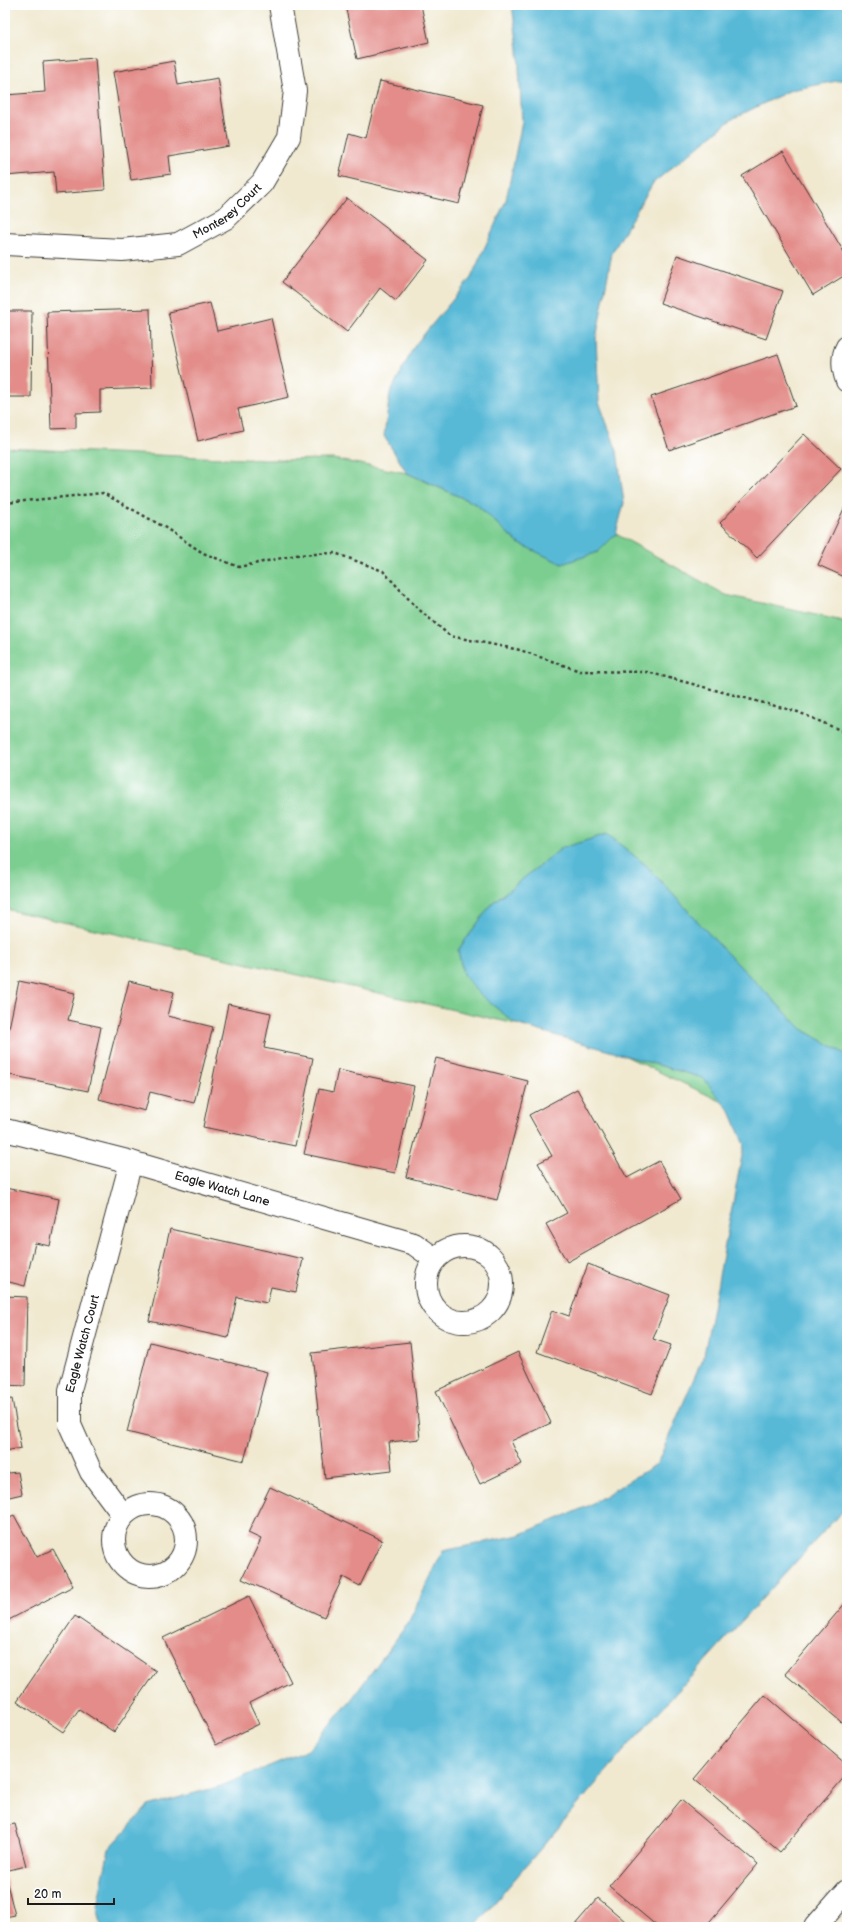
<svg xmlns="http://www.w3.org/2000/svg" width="852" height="1932" viewBox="0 0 852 1932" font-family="'Balsamiq Sans',sans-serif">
<rect width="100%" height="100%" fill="#fff"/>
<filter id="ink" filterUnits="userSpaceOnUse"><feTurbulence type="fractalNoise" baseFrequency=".025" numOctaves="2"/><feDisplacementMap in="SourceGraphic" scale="8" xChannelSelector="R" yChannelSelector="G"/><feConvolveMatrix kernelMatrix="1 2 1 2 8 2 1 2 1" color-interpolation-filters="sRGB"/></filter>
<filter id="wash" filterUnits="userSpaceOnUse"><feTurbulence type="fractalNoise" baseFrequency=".012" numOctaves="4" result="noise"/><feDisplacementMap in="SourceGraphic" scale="16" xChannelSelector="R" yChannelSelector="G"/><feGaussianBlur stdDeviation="0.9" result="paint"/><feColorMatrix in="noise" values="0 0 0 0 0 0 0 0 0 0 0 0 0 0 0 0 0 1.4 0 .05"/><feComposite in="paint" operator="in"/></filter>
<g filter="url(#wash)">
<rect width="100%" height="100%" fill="#f0e9d0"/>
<path fill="#7cce90" stroke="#4c7556" d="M5,448l261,12 67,-1 74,14 69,31 42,39 80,9 18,-18 110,61 121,27v539l-232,-110 -99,-27 -511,-115z"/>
<g fill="#59b9d7" stroke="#3a6a7a">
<path d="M512,5h335v74l-56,11 -59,29 -79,64 -41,70 -16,86 3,63 18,49 7,52 -8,31 -18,18 -36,12 -44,-21 -42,-39 -69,-31 -23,-37 6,-43 25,-48 56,-67 35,-78 16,-78 -4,-73z"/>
<path d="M607,834l39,31 76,83 80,81 45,26v451l-214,234 -159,187h-372l-5,-21 12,-57 39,-43 73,-20 87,-36 43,-50 57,-77 35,-72 76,-16 69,-29 69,-42 47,-109 40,-210 -14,-34 -27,-33 -187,-54 -38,-31 -15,-19 -5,-24 35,-48 69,-54z"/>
</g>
<g id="blocks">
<g fill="#e38c89">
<path d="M345,5h76l8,37 -72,17z"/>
<path d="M95,58l10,132 -49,4 -2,-22 -49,4v-81l40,-3 -2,-30z"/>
<path d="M174,61l4,24 40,-7 11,68 -60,10 2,18 -40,6 -18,-108z"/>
<path d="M380,81l103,24 -24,99 -120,-28 10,-43 17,5z"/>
<path d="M783,151l64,106v17l-34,21 -71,-119z"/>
<path d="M347,198l81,62 -32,41 -16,-13 -33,44 -65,-50z"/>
<path d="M677,255l106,36 -17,48 -106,-36z"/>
<path d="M210,303l7,28 54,-13 18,79 -51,12 5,21 -45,11 -30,-129z"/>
<path d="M150,309l2,79 -52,2v22l-24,1v15l-25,1 -4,-117z"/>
<path d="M5,311h27l-1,86h-26z"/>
<path d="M778,354l18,52 -127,44 -18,-53z"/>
<path d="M804,434l37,35 -84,89 -37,-35z"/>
<path d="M847,502v76l-29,-13z"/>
<path d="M19,981l56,12 -7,27 33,7 -13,64 -83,-17v-27z"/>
<path d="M129,981l45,11 -6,24 45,11 -19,76 -44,-11 -5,19 -46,-12z"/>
<path d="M228,1004l43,9 -7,35 49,10 -18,88 -92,-19z"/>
<path d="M436,1058l92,23 -31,119 -91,-23z"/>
<path d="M338,1070l76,16 -19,87 -91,-19 15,-65 14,3z"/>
<path d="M577,1089l50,89 32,-17 22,38 -114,63 -21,-38 21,-11 -29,-50 14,-7 -23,-41z"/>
<path d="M5,1188l54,11 -9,47 -15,-3 -10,43 -20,-5z"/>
<path d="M170,1229l133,30 -7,33 -25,-5 -4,16 -30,-6 -9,41 -79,-17z"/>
<path d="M588,1264l82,31 -17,44 18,6 -19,49 -115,-42 15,-42 17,6z"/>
<path d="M5,1296l22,1 -2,89 -20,-1z"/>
<path d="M150,1342l117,30 -23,89 -117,-29z"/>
<path d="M410,1342l10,97 -31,3 3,28 -67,8 -13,-125z"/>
<path d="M518,1352l33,71 -40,18 11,23 -42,20 -44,-93z"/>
<path d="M12,1399l9,49 -16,3v-51z"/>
<path d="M5,1460l3,13 10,-1 4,22 -17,4z"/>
<path d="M270,1487l112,53 -22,46 -17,-9 -19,40 -82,-38 19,-40 -13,-6z"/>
<path d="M14,1515l23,42 16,-8 20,37 -68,36v-103z"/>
<path d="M249,1596l42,86 -42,21 10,21 -43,21 -53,-107z"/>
<path d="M847,1601v126l-62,-53z"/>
<path d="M75,1616l81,55 -42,61 -35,-23 -16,23 -46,-31z"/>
<path d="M765,1695l82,70v9l-67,78 -86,-73z"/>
<path d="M681,1800l77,64 -53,63h-47l-49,-41z"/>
<path d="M15,1824l11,42 -21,5v-45z"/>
<path d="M5,1876l10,39 -10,2z"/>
<path d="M598,1898l34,29h-59z"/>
</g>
</g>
</g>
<g filter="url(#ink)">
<use href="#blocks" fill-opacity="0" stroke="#3c3b37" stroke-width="1"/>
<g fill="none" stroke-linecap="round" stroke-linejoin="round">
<defs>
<g id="street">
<path id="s1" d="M5,244l117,6 56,-6 48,-26 36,-35 27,-46 6,-46 -15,-86"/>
<path d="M847,347c-6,11 -4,23 0,34"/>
<path id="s2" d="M5,1130l126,32 283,82 21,15"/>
<circle cx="464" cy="1284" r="38"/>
<circle cx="150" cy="1540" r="36"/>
<path id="s3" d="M123,1515l-32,-43 -21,-47v-35l61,-228"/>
<path d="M815,1927l32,-36"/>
</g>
</defs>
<use href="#street" stroke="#3c3b37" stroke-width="24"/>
<path stroke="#3c3b37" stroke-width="2.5" stroke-dasharray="3 3" stroke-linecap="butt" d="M5,503l98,-10 61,34 39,26 36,14 57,-12 39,-2 48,18 33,36 34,29 70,14 60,21 67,1 151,40 49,21"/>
<use href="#street" stroke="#fff" stroke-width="22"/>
</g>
</g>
<g text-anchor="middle" stroke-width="3" stroke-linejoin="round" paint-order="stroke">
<g font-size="12" fill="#1c1c1c" stroke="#fff">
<text dy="4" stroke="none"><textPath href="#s1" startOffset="233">Monterey Court</textPath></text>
<text dy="4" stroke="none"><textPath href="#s2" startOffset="225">Eagle Watch Lane</textPath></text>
<text dy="4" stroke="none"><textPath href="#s3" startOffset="188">Eagle Watch Court</textPath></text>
</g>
</g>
<rect width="852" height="1932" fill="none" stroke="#fff" stroke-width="20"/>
<path d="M28 1898v6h86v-6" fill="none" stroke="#1c1c1c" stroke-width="2"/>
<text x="34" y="1898" font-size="12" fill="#1c1c1c" stroke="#ffffff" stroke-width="3" paint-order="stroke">20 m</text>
</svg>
